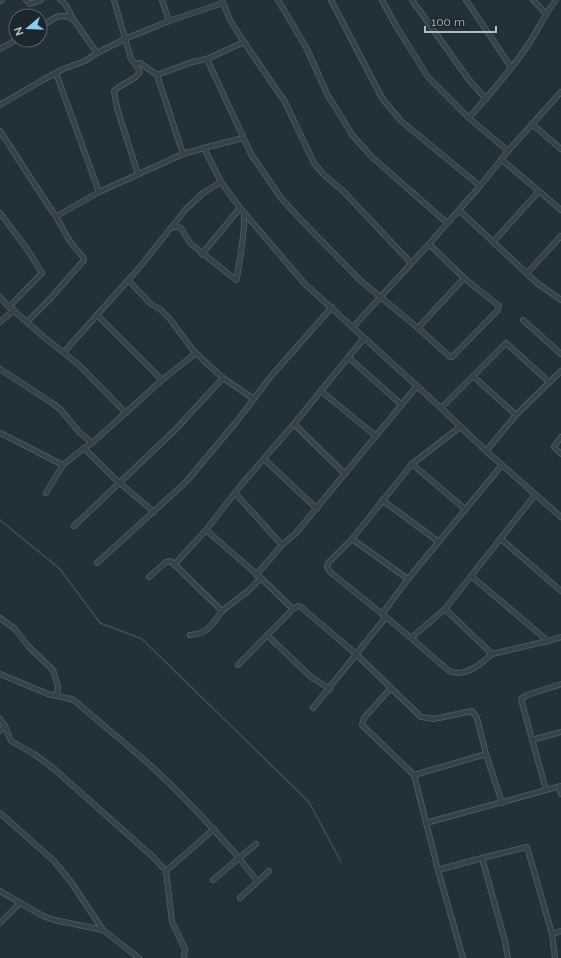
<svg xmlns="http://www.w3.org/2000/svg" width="561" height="958" viewBox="0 0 561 958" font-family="Raleway,sans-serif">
<rect width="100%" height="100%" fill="#223137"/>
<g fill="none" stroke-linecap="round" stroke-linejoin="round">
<path stroke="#36515e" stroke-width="1.5" d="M0,520l60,49 40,54 42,16 167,163 32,60"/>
<defs>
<g id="minor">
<path d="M26,0l4,4 11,-4"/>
<path d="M60,0l6,5 7,14"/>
<path d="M114,0l17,59 4,5 5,-1 17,12 26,79"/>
<path d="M162,0l7,21"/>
<path d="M222,0l8,20 14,22 41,60 29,61 9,11 20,17 68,72"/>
<path d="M278,0l29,49 20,45 26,42 19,21 75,66"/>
<path d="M331,0l51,98 19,23 79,65"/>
<path d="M382,0l14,26 32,51 41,41 39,33"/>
<path d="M412,0l57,80 17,19"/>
<path d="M466,0l45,67"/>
<path d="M533,0l13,14"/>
<path d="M0,1l2,-1"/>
<path d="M40,27c13,-7 18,-16 33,-8l24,34"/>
<path d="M0,49l16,-9"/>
<path d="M207,59l44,95 30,44 22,24 58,59 57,47 32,29h2l45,-46 2,-5 -35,-28 -35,-34"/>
<path d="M135,64l5,8c-5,9 -19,11 -26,19l3,17 21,66"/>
<path d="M56,73l43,119"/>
<path d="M157,75l35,-13 15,-3 37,-17"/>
<path d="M0,105l41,-24 22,-12 22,-8 12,-8 28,-14 44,-18 54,-18"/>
<path d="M469,118c20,-24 42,-47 59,-73 10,-15 17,-31 28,-45"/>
<path d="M532,124l29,25"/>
<path d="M0,131l50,77c9,11 13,24 22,36 3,5 9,9 12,15v1l-35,40 -22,22"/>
<path d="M204,148l17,34 19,26 64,75 137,125 45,43 75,66"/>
<path d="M501,159l60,51"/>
<path d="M459,210l78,73 24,17"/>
<path d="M0,213l27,36 15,24 -33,34"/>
<path d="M57,216l42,-24 84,-38 21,-6 39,-10"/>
<path d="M173,227h5l3,1 9,15 46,37 1,-2c3,-22 8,-43 7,-64"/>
<path d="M493,242l46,-51"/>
<path d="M202,254l38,-46"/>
<path d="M527,273l34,-37"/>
<path d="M128,280l23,24 9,5 10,10 22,30 10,10 21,19 31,21"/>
<path d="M0,297l6,7 38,33 35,28 47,48"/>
<path d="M97,315l65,65"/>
<path d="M523,320l38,34"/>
<path d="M0,322l14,-12"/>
<path d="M353,327l76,-83 51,-58 28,-35 53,-59"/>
<path d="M418,328l46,-50"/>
<path d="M64,352l75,-84 47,-59 17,-16 18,-11"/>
<path d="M349,358l53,47"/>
<path d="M0,369l52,34 8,6 20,24 12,10"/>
<path d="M473,376l43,39"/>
<path d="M321,391l55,45"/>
<path d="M441,408l65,-65 43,39"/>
<path d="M294,424l51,50"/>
<path d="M0,433l63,32"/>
<path d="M561,437l-7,10 7,7"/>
<path d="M84,448l30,30 40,34"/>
<path d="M486,451l30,-36 45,-44"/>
<path d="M264,459l53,50"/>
<path d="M412,464l53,45"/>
<path d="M46,493l17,-28 21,-17 8,-5 70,-63 34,-27"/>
<path d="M235,493l47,52"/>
<path d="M382,500l57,42"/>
<path d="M74,526l100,-95 49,-53"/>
<path d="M206,530l55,48 32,31"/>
<path d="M352,539l56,40"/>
<path d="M501,539l60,52"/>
<path d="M97,563l89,-81 51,-61 35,-46 60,-68"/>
<path d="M175,564l31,-34 35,-45 53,-61 70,-86"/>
<path d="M256,575l26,-30 14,-12 121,-147"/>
<path d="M471,576l77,65"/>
<path d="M149,577l17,-15 5,-1 51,50 26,-20 13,-13"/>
<path d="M445,609l47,45 56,-13 13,-4"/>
<path d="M382,614l26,-35 94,-114"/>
<path d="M386,617l25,21 34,-29 90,-114"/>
<path d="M0,618l15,11 14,18 24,23 5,16 -1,10"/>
<path d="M190,635c18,-1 22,-11 32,-24"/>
<path d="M267,635l44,42 19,12"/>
<path d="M411,638l38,33c16,7 32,-7 43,-17"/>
<path d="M238,665l55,-56 5,-3 3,1 55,47 65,63 13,2 38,-8 5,7 9,36 16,49"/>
<path d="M0,674l48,20 23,5 4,2c25,22 52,43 77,66 31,28 59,59 87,91l-26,22"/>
<path d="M390,689l-26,29 -2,7 52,50 24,95 25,88"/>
<path d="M313,708l73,-91 -56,-45 -3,-5 1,-4 24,-24 60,-75 48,-37"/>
<path d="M0,719l5,7"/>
<path d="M0,731l5,-5 6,15 23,13 19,14 99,88 14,15 6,51 13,27 -1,9"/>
<path d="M532,740l29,-8"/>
<path d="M414,775l72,-21"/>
<path d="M559,787l2,7"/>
<path d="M546,790l-25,-91 6,-4 34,-11"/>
<path d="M0,813l54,48 17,21 32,48"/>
<path d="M426,823l135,-37"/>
<path d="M256,844l-17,14 18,23"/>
<path d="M482,858l45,-11 25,87 3,24"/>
<path d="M438,870l44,-12 23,83 3,17"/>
<path d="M166,871l48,-42"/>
<path d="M0,891l43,25 11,4 49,10 36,28"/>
<path d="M240,898l29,-27"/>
<path d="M0,923l20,-20"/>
<path d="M552,934l9,-3"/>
</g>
</defs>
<use href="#minor" stroke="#536066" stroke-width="6"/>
<use href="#minor" stroke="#354248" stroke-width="4.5"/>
</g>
<g transform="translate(28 28) rotate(251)"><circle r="19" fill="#1b272c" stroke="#576369"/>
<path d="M0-3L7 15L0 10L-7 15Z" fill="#88ccf2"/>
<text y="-6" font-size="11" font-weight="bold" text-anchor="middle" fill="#b0bdc4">N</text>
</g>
<path d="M425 26v6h71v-6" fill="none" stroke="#b0bdc4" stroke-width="2"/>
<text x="431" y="26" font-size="12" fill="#b0bdc4" stroke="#1b272c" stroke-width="3" paint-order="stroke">100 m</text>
</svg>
